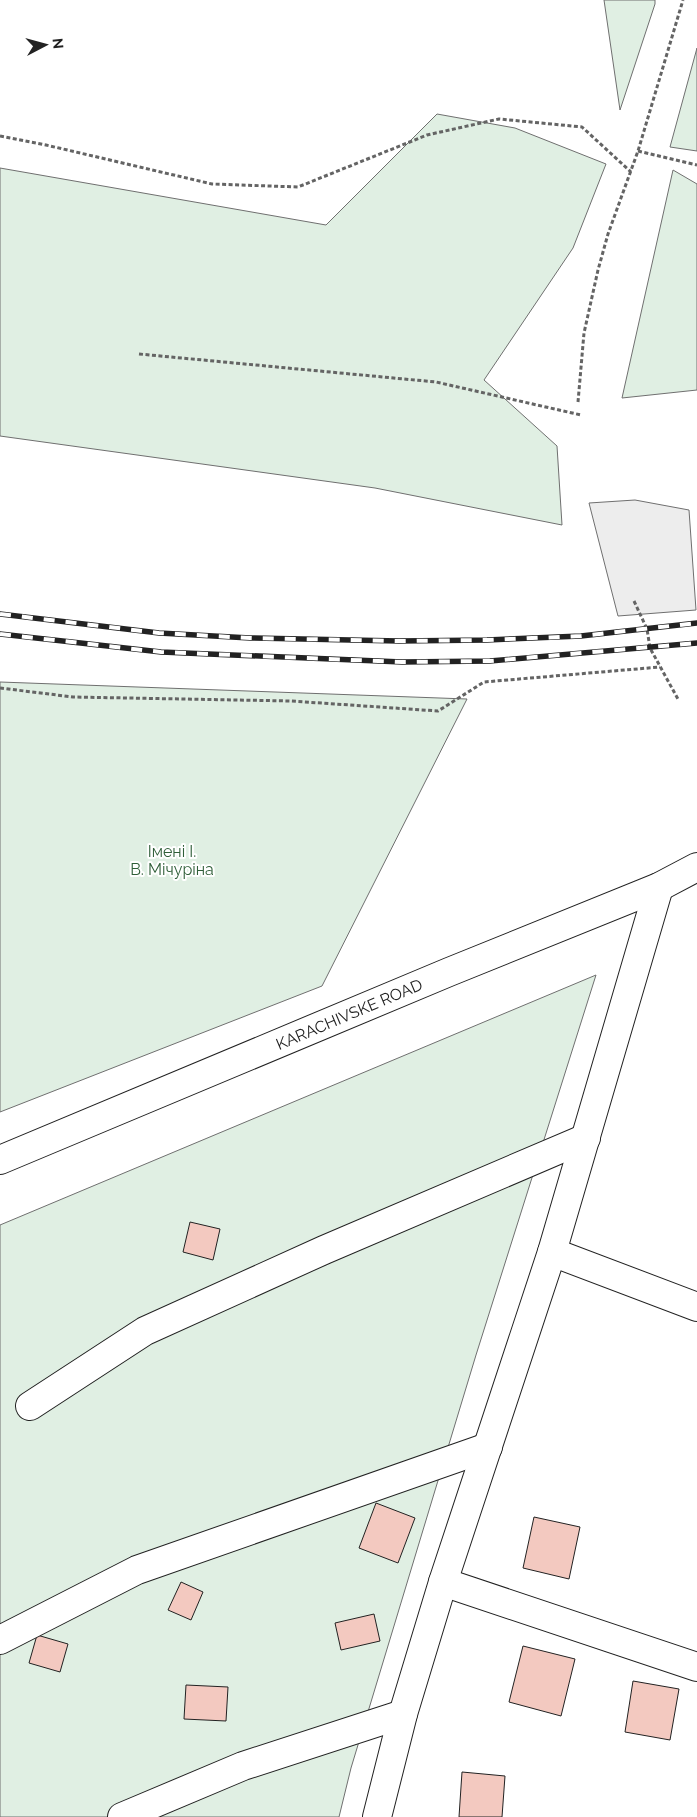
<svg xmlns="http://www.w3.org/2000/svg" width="697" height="1817" viewBox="0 0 697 1817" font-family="Raleway,sans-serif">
<rect width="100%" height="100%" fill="#fff"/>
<g fill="#e0efe3" stroke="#6f6f6f">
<path d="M604,0h51v4l-35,106z"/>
<path d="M697,48v103l-27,-4z"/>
<path d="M437,114l78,14 91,36 -33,84 -89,132 73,66 5,79 -187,-37 -375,-52v-268l326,57z"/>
<path d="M673,170l24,14v206l-75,8z"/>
<path d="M0,682l467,17 -145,287 -322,126z"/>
<path d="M596,975l-120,380 -125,413 -12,49h-339v-592z"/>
</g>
<path fill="#ededed" stroke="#6f6f6f" d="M635,500l54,10 7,100 -78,6 -29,-113z"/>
<g fill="#f3c9c0" stroke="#222">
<path d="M190,1222l30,7 -7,31 -30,-8z"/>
<path d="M376,1503l39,15 -17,45 -39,-15z"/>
<path d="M534,1517l46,10 -11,52 -46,-11z"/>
<path d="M181,1582l22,10 -12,28 -23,-10z"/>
<path d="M374,1614l6,27 -39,9 -6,-27z"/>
<path d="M37,1635l31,9 -8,28 -31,-9z"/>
<path d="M523,1646l52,13 -14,57 -52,-14z"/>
<path d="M633,1681l46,8 -9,51 -45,-8z"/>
<path d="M186,1685l42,2 -2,34 -42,-2z"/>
<path d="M462,1772l43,4 -3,41h-43z"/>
</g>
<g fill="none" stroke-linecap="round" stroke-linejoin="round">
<defs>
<g id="street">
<path d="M552,1252l145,55"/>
<path d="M30,1406l115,-75 179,-81 262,-112"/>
<path d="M443,1582l254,85"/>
<path d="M0,1640l137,-70 351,-123"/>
<path d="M122,1817l121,-51 160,-52"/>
<path d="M377,1817l26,-103 40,-132 109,-330 107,-365"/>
</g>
<path id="secondary" d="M0,1160l449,-188 210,-85 38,-20"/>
</defs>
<use href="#street" stroke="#222" stroke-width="30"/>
<use href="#secondary" stroke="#222" stroke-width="30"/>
<g stroke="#646464" stroke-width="3" stroke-dasharray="4 2.5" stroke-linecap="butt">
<path d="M0,136l46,9 166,39 86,3 129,-52 72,-16 83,8 49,45"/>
<path d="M638,151l59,14"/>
<path d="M139,354l297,28 145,33"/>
<path d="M578,402l6,-69 14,-63 10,-36 30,-83 45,-151"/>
<path d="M634,601l13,28 3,19 29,53"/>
<path d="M0,688l73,9 218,4 147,10 46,-29 176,-15"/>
</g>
<use href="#street" stroke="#fff" stroke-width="28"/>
<use href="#secondary" stroke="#fff" stroke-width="28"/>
<defs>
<g id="rail">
<path d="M0,614l159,19 91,5 149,3 88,-1 94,-4 116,-13"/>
<path d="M0,634l161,18 241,10 88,-1 207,-18"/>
</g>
</defs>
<use href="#rail" stroke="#222" stroke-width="5.5"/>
<use href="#rail" stroke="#fff" stroke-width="4" stroke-dasharray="11" stroke-linecap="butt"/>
</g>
<g text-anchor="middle" stroke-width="4" stroke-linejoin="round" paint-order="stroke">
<g font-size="16" fill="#2f5e38" stroke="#fff">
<text x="172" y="857">Імені І.<tspan x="172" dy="18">В. Мічуріна</tspan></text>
</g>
<g font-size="16" fill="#222" stroke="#fff">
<text transform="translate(349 1014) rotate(-23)" y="6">KARACHIVSKE ROAD</text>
</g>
</g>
<g transform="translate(45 45) rotate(84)" stroke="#ffffff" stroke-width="4" paint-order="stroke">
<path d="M0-4L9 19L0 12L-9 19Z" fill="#222222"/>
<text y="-8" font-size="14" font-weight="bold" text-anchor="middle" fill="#222222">N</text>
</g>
</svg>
